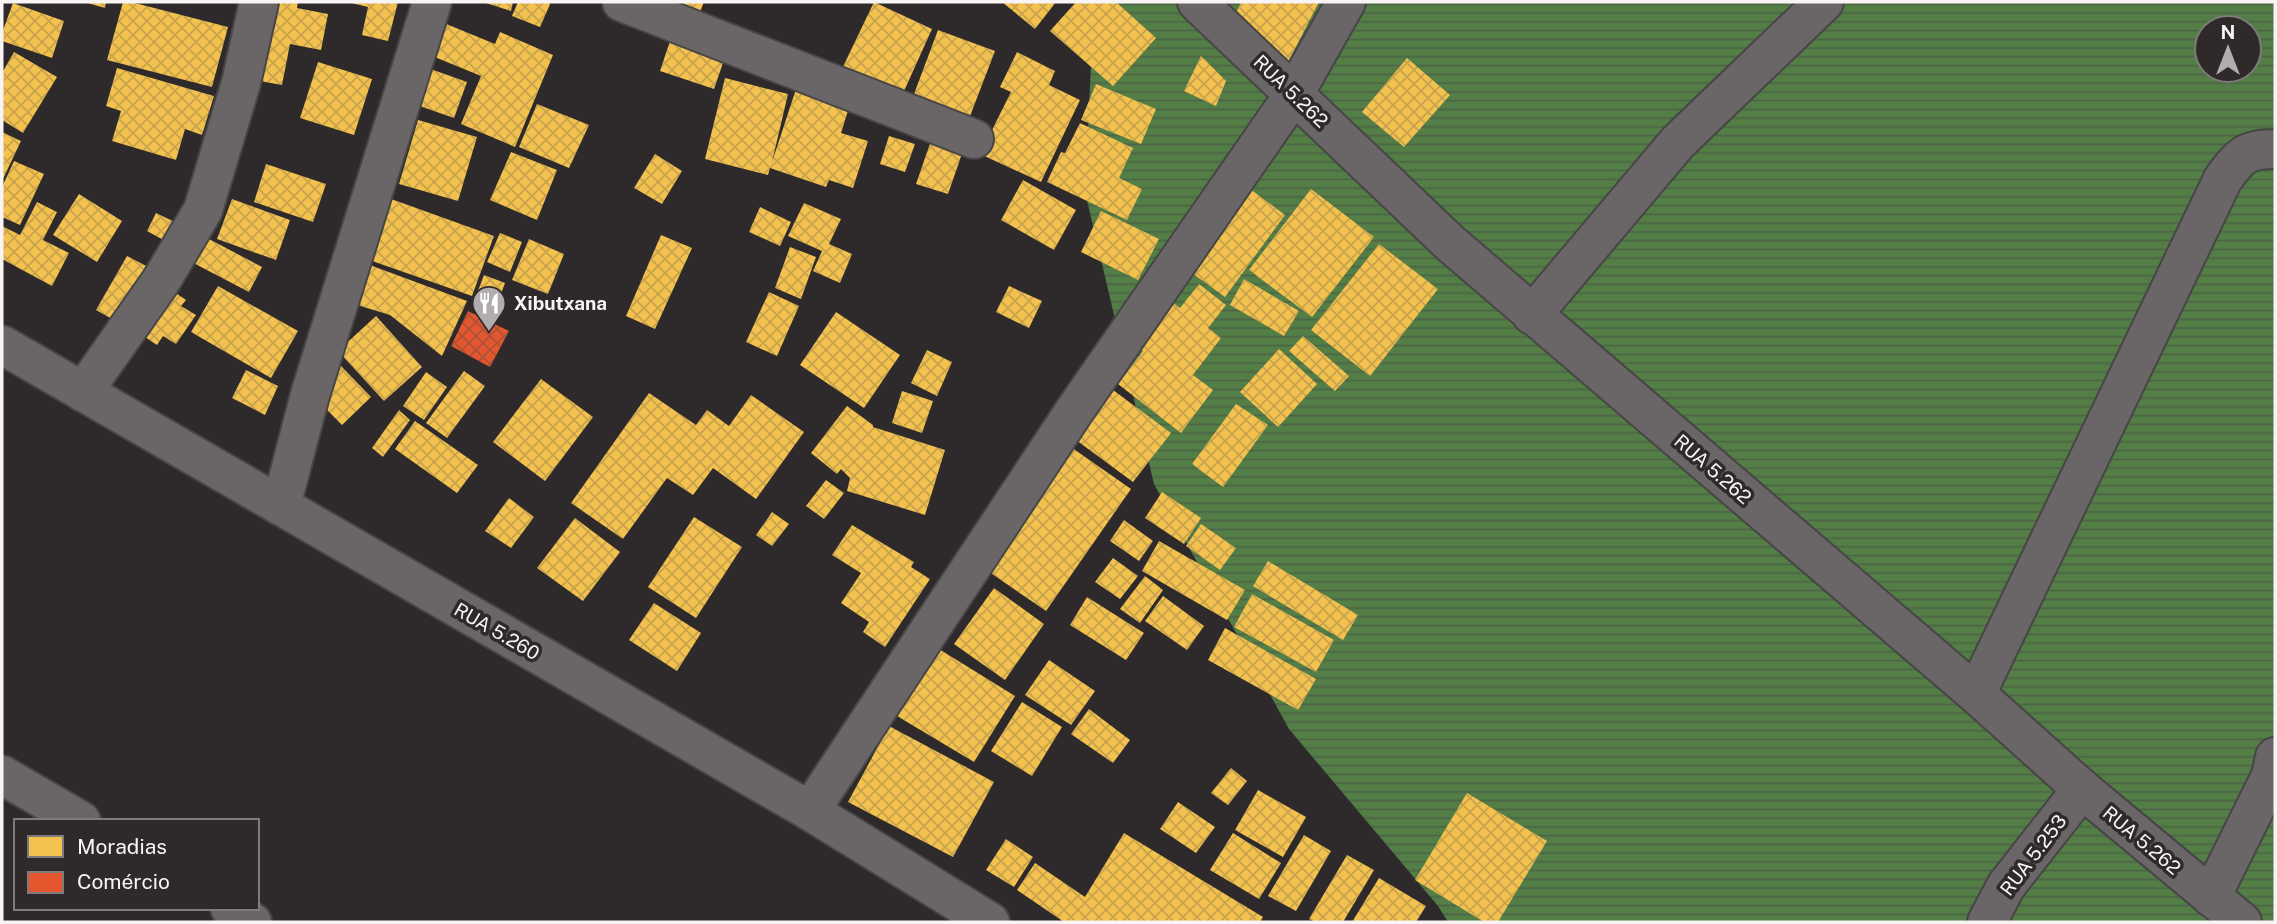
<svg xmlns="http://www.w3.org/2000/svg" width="2277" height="924" viewBox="0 0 2277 924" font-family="'Public Sans',sans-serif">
<defs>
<pattern id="water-rules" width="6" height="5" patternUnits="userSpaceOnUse" patternTransform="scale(1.75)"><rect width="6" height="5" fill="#537e45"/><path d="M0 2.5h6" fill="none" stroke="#4e6447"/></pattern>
<pattern id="homes-cross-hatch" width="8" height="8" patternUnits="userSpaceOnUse" patternTransform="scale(1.75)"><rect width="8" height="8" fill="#f2c14e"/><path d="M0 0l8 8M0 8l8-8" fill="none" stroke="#c8a34d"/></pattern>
<pattern id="shops-cross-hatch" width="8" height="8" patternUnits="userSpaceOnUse" patternTransform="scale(1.75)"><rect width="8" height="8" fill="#e4572e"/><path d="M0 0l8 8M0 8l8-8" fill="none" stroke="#ae5237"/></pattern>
</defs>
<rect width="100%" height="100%" fill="#2e2a2b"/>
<path fill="url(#water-rules)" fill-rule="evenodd" d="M1094,2h1181v920h-827l-10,-16 -149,-177 -135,-245 -69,-292zM2207,28h42v42h-42z"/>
<g fill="url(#homes-cross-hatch)">
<path d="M84,2h22l-1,6z"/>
<path d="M123,2h8l97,25 -16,60 -105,-27z"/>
<path d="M262,2h36l-1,6 31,6 -7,36 -31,-6 -8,41 -33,-6z"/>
<path d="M347,2h51l-10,39 -26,-6 6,-28z"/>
<path d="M483,2h30l-2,9z"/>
<path d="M518,2h33l-11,25 -28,-11z"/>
<path d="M633,2h71l-10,25z"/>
<path d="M874,2l58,27 -32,71 -60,-27z"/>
<path d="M1002,2h54l-21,27z"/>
<path d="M1076,2h40l40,36 -43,48 -63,-55z"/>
<path d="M1241,2h78l-31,60 -52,-49z"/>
<path d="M13,3l51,18 -12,37 -50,-17v-8z"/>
<path d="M439,21l56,23 5,-12 53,23 -38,92 -54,-23 20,-48 -56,-23z"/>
<path d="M938,30l57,21 -28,73 -56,-22z"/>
<path d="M671,38l54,19 -11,32 -54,-18z"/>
<path d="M14,52l43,25 -34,56 -21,-13v-47z"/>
<path d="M1017,52l38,19 -6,14 31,15 -39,82 -61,-28 31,-62 -11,-5z"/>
<path d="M1201,56l25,25 -10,25 -32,-15z"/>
<path d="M1407,58l43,37 -46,52 -42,-35z"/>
<path d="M318,62l54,17 -18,56 -54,-17z"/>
<path d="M425,67l42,15 -13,36 -43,-15z"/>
<path d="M117,68l97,28 -12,39 -17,-6 -9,31 -64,-19 9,-30 -15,-5z"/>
<path d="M725,78l63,16 -16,68 27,-82 53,18 -11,35 27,8 -15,47 -24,-8 -3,7 -56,-19 -2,7 -63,-16z"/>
<path d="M1096,84l60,25 -15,35 -60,-24z"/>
<path d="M537,104l52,21 -20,43 -50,-21z"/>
<path d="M418,120l59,17 -19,64 -59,-17z"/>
<path d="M1080,123l53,25 -14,30 23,11 -15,31 -80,-38 14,-30 4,1z"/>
<path d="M2,132l19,9 -19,40z"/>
<path d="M933,135l32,10 -17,49 -32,-10z"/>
<path d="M889,136l26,8 -10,28 -25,-8z"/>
<path d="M511,152l46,18 -20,50 -47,-20z"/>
<path d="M655,154l27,17 -20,33 -28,-16z"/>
<path d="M14,161l30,13 -24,51 -18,-8v-30z"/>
<path d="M266,164l60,20 -13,38 -59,-20z"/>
<path d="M1023,180l53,30 -22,40 -53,-30z"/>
<path d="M1246,186l39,29 -60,82 -40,-29z"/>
<path d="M1311,189l63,48 -62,80 -63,-47z"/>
<path d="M79,194l43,27 -25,41 -44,-27z"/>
<path d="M380,195l114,41 -22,60 -114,-40z"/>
<path d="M232,199l58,21 -14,40 -59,-21z"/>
<path d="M37,202l20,10 -14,28 26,13 -17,33 -50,-27v-33l18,9z"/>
<path d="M804,203l37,16 -12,25 23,10 -12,29 -27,-12 9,-20 -34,-15z"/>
<path d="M760,207l31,15 -11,24 -31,-14z"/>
<path d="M1101,211l58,28 -21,41 -57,-28z"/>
<path d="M156,213l23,11 -10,19 -22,-12z"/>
<path d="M194,231l68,36 -13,25 -69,-36z"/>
<path d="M500,233l22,9 -12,30 -23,-10z"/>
<path d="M661,235l31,13 -37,81 -29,-13z"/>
<path d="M529,239l35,15 -16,40 -36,-14z"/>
<path d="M1379,244l59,45 -68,87 -59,-46z"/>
<path d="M790,247l26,10 -15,42 -26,-11z"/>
<path d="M127,256l25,13 -31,55 -25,-14z"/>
<path d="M359,261l108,40 -25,55 -52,-41 -46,-14z"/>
<path d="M484,275l21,8 -11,29 -21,-8z"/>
<path d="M1244,279l55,32 -15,25 -54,-31z"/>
<path d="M1199,284l27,21 -18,23 13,10 -28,37 20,15 -32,43 -63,-49 25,-33 -8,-6 34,-45 11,8z"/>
<path d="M164,285l22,15 -5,6 15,9 -20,29 -13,-8 -6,9 -24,-16z"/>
<path d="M218,286l80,45 -27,47 -80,-46z"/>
<path d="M1009,286l33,15 -13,27 -33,-16z"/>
<path d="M769,292l30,14 -22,50 -31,-14z"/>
<path d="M836,312l64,43 -36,53 -64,-43z"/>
<path d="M376,316l46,51 -38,34 -46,-50z"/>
<path d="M1303,336l46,40 -14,15 -46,-40z"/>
<path d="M1279,349l38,35 -39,43 -38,-35z"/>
<path d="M927,350l25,12 -15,34 -26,-13z"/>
<path d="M341,366l30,31 -29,28 -15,-15 1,-34z"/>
<path d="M246,370l32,16 -13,29 -33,-17z"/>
<path d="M464,371l21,15 -38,52 -21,-15z"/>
<path d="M426,372l21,15 -23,33 -21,-14z"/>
<path d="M541,379l52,38 -48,64 -52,-39z"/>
<path d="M1109,387l62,46 -38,49 -61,-45z"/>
<path d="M902,391l31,10 -11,32 -30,-10z"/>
<path d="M649,393l47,32 11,-15 22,16 22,-31 53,37 -48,67 -43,-31 -20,27 -26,-17 -44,61 -52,-36z"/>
<path d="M1236,404l32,21 -45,62 -31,-23z"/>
<path d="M847,406l26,19v2l72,23 -20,65 -78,-24 3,-13 -9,-9 -4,5 -26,-21z"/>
<path d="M399,410l11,10 -27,37 -11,-9z"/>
<path d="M415,421l63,44 -21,28 -62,-44z"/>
<path d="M1068,445l63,44 -85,122 -64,-44z"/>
<path d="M826,480l18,13 -20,26 -18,-13z"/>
<path d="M1162,492l39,26 -17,26 -39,-26z"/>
<path d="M509,498l25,19 -23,31 -26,-17z"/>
<path d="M772,512l17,12 -17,22 -16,-11z"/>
<path d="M694,517l48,30 -46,71 -48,-31z"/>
<path d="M575,518l45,34 -37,49 -46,-33z"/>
<path d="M1124,520l29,21 -14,20 -29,-20z"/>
<path d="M1201,524l35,24 -16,22 -34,-24z"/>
<path d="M852,525l62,37 -3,5 19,12 -45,68 -22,-15 6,-10 -28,-19 20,-30 -29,-18z"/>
<path d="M1159,541l86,49 -18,30 -85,-49z"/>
<path d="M1113,558l25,18 -18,23 -25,-17z"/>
<path d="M1268,561l90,54 -15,25 -90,-54z"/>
<path d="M1145,576l18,14 -23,33 -20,-14z"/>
<path d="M994,588l50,36 -39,56 -51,-36z"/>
<path d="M1252,594l82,46 -18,32 -82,-45z"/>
<path d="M1163,596l41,30 -17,24 -42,-29z"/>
<path d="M1087,597l57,36 -18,27 -56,-35z"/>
<path d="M654,603l47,30 -24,38 -48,-31z"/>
<path d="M1225,628l91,51 -18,31 -90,-50z"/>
<path d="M939,649l76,47 -41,66 -77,-46z"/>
<path d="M1049,660l46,31 -24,34 -46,-30z"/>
<path d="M1022,702l40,25 -30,49 -41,-25z"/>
<path d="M1089,709l41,31 -17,23 -42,-29z"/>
<path d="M889,726l105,56 -41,75 -105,-55z"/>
<path d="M1231,768l16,13 -19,24 -17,-12z"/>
<path d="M1258,790l48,27 -23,40 -48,-27z"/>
<path d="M1467,793l80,48 -49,81h-14l-69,-42z"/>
<path d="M1178,802l37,25 -19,26 -36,-24z"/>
<path d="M1124,833l139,84 -3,5h-196l-47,-32 18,-27 50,34z"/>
<path d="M1233,833l48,30 -22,36 -49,-29z"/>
<path d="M1304,835l27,16 -35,60 -28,-15z"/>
<path d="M1006,839l27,18 -19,30 -28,-17z"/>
<path d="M1347,855l27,15 -31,52h-28l-6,-3z"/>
<path d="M1379,878l47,28 -10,16h-64z"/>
</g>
<path fill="url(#shops-cross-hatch)" d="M468,311l41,20 -19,36 -39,-21z"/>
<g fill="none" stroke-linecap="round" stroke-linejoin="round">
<defs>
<g id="minor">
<path d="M622,2l352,137"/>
<path d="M1197,2l253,241 526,451 106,95 160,133"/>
<path d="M1532,315l146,-173 146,-140"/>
<path d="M2,345l808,466 180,111"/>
<path d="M83,392l78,-111 42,-71 38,-127 18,-81"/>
<path d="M281,506l29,-111 122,-393"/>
<path d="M1976,694l247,-515c17,-23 22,-30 52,-30"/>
<path d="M2,775l79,46"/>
<path d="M810,811l265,-401 219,-316 52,-92"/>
<path d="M2211,897l60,-121 4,-19"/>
<path d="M230,908l22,14"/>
<path d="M1987,922l19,-36 76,-97"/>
</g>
</defs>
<use href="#minor" stroke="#474545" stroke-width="42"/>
<use href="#minor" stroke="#6a6667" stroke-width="38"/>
</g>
<defs>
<symbol id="restaurant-pin" viewBox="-11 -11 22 30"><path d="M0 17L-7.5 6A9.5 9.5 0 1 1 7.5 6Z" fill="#b1adae" stroke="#2f292a"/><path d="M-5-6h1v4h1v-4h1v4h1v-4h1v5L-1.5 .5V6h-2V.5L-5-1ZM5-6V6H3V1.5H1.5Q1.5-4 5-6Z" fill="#fff"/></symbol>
</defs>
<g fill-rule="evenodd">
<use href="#restaurant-pin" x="470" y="284" width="38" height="52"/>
</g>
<g text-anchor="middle" stroke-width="7" stroke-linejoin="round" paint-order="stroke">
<g font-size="19" fill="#f8f4f4" stroke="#2f292a">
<text transform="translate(1291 91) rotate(44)" y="7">RUA 5.262</text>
<text transform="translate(1713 469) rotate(41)" y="7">RUA 5.262</text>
<text transform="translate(497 631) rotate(30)" y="7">RUA 5.260</text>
<text transform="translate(2142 840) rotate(40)" y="7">RUA 5.262</text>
<text transform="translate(2033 855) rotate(-53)" y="7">RUA 5.253</text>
</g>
<g font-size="19" font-weight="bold" fill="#f8f4f4" stroke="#2f292a" text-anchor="start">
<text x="514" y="310">Xibutxana</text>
</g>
</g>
<rect width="2277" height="924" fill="none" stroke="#f8f4f4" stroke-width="7"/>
<rect x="14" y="819" width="245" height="91" fill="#2f292a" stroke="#7f7a7b" stroke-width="2"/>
<rect x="28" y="836" width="35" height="21" fill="#f2c14e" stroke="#7f7a7b" stroke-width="2"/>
<text x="77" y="854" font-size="21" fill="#f8f4f4">Moradias</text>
<rect x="28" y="872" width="35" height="21" fill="#e4572e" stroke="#7f7a7b" stroke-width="2"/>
<text x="77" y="889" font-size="21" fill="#f8f4f4">Comércio</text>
<g transform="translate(2228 49)"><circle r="33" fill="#2f292a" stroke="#7f7a7b" stroke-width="2"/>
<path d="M0-5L12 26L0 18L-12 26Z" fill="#b1adae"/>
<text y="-10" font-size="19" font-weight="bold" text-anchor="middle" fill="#f8f4f4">N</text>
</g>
</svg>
